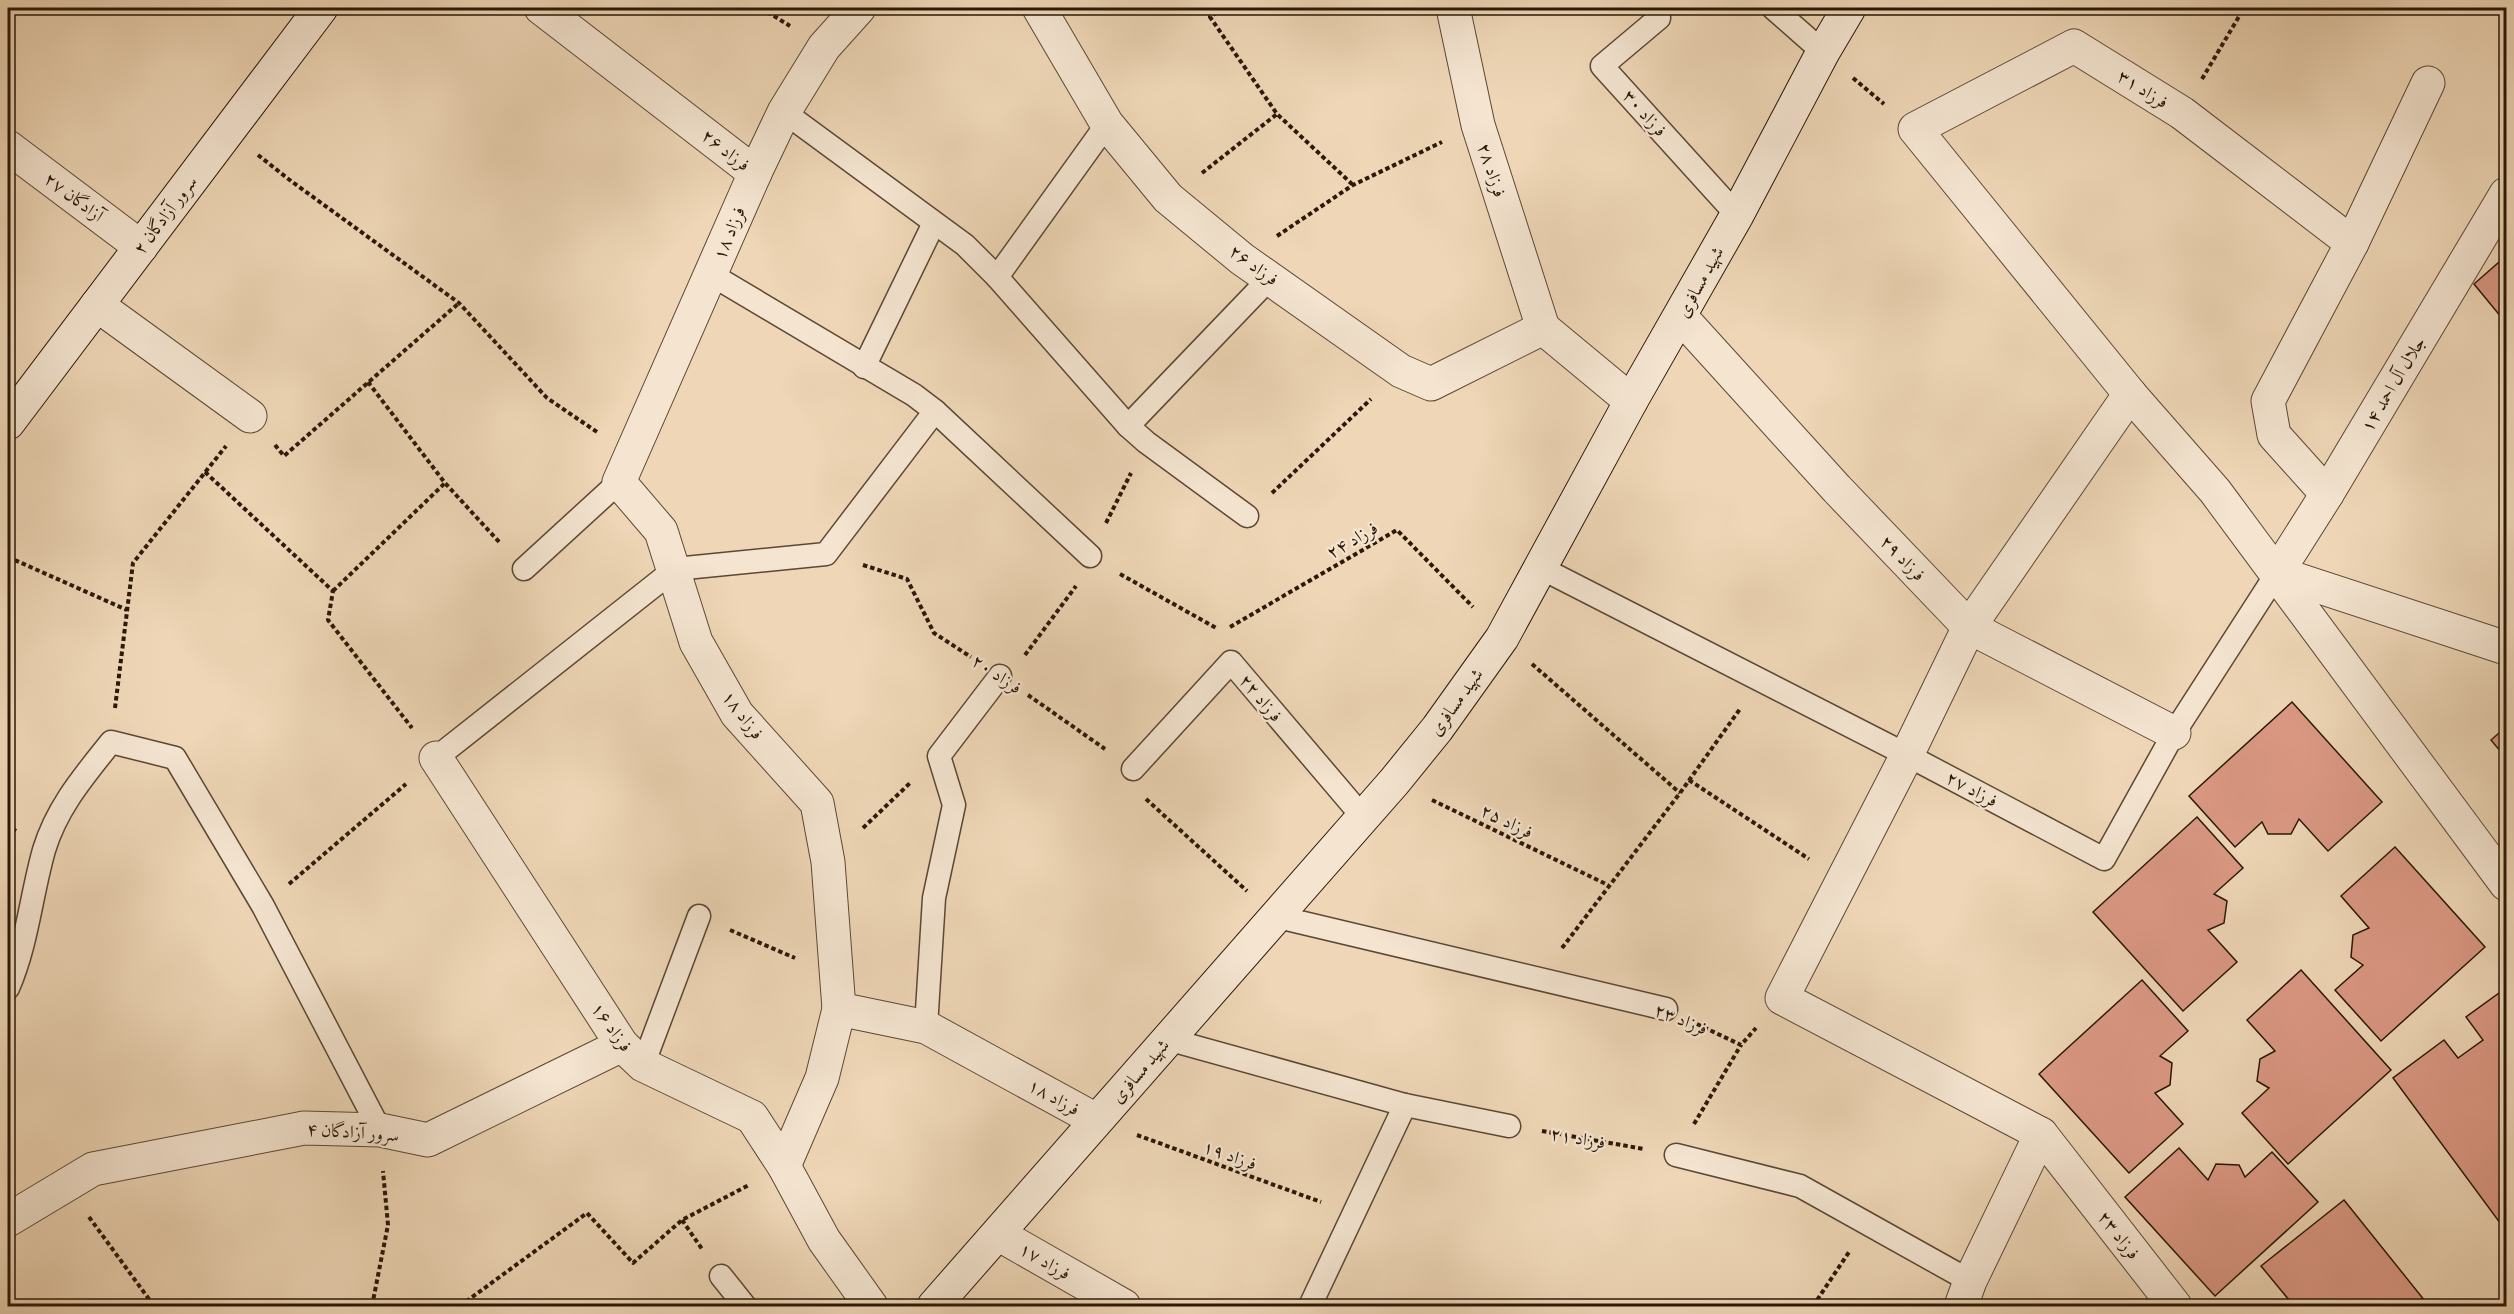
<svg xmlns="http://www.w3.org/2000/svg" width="2514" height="1314" viewBox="0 0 2514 1314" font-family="'IM FELL Great Primer',Amiri,serif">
<rect width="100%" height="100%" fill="#eed6b6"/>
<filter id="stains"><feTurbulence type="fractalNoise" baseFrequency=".00333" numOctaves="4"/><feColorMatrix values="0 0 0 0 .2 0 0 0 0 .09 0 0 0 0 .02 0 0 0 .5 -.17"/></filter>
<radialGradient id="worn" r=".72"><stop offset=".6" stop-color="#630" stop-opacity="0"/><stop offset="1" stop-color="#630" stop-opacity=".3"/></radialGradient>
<g fill="#db9884" stroke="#2a1808" stroke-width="1.5">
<path d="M2506,256v67l-32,-39z"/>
<path d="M2292,702l90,100 -54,49 -29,-32 -8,15h-23l-6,-12 -27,25 -46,-51z"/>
<path d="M2506,727v31l-15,-18z"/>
<path d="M2197,817l46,51 -29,26 13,7 -3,22 -16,7 29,32 -54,49 -90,-99z"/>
<path d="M2395,847l90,100 -104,94 -46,-51 28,-25 -12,-8 2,-22 16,-7 -28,-32z"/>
<path d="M2301,970l90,100 -103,94 -46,-51 27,-25 -12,-7 3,-22 15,-8 -28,-31z"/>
<path d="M2142,980l46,51 -28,25 12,7 -2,22 -15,8 28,31 -54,49 -90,-99z"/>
<path d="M2506,988v243l-113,-153 51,-38 14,18 25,-18 -17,-23z"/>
<path d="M2179,1148l29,32 8,-16 23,1 6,12 27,-25 46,50 -103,94 -90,-99z"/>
<path d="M2344,1200l85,106h-135l-33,-40z"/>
</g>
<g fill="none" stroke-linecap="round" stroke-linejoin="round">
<defs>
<g id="lane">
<path d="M1773,8l50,44"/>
<path d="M1659,18l-57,48 135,149"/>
<path d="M784,112l181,133 32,32 131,149 18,16 101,74"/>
<path d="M997,277l110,-153"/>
<path d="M864,367l70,-144"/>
<path d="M935,411l155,145"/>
<path d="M1128,426l143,-149"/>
<path d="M1541,568l366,187 197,104 70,-126 103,-160"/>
<path d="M524,569l95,-87"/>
<path d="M436,758l239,-189 151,-15 109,-143 -21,-16 -202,-120"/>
<path d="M1133,769l98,-107 131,154"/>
<path d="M1274,916l392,93"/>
<path d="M8,988c19,-43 23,-92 36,-138 13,-43 40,-74 67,-108l64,16 88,148 117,224"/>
<path d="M926,1027l8,-129 20,-93 -15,-49 61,-80"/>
<path d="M1167,1039l238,66 104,21"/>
<path d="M643,1065l56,-149"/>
<path d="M1676,1155l124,31 170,95"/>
<path d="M721,1276l24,30"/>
<path d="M1310,1306l95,-201"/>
</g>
<g id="street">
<path d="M541,8l214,165 29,-61 40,-65 35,-39"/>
<path d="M1039,8l68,116 61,74 74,61 159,112 30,13 112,-56"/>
<path d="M1453,8l25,117 65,203"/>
<path d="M8,147l133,100"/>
<path d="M755,173l-136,309 42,49 35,111 41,72 80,89 11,59 11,147 87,18 170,93"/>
<path d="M2506,194l-179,300 -50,79 229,75"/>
<path d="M2352,243l-170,-130 -108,-67 -159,83 215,265 85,97 291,393"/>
<path d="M97,305l153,111"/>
<path d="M1681,317l156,172 132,138 205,106"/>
<path d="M1543,328l88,73"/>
<path d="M2130,394l-161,233 -62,128 -125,243 259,136 134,172"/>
<path d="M2327,494l-53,-59 -6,-34 84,-158 76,-160"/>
<path d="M436,758l186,287 21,20 109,52 32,49 40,74 47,66"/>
<path d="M784,1166l38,-88 17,-69"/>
<path d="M8,1220l85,-51 211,-41 76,2 48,10 194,-95"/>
<path d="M998,1234l126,72"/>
<path d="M1961,1306l9,-25 71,-147"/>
</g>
<g id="secondary">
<path d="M8,423l313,-415"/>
<path d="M934,1306l460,-524 43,-53 65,-91 129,-237 106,-186 86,-163 26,-44"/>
</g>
</defs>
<use href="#lane" stroke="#5b4834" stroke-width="25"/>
<use href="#street" stroke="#5b4834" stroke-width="35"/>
<use href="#secondary" stroke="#2a1808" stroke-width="35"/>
<g stroke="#2a1808" stroke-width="4" stroke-dasharray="4.5 3" stroke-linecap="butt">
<path d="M761,8l29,18"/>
<path d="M1223,8l-13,9 67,97 76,71"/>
<path d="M1853,78l31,26"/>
<path d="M2202,79l42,-71"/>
<path d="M258,155l33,26 168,122 88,95 50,34"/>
<path d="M1202,173l75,-59"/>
<path d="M1277,236l76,-51 89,-43"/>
<path d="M368,382l77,101 56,61"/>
<path d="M275,445l9,11 175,-153"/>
<path d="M205,472l128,119 -5,29 84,108"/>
<path d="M1272,493l99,-94"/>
<path d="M1106,523l25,-50"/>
<path d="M8,557l119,53"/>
<path d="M863,565l44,14 27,54 37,24"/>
<path d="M1120,574l98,55"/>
<path d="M333,591l112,-108"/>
<path d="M1230,627l167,-97 76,77"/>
<path d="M1025,655l51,-69"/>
<path d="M1532,664l148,129"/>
<path d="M1028,695l77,54"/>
<path d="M115,708l18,-145 93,-117"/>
<path d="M1689,780l120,79"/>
<path d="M1146,799l101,92"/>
<path d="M1432,800l176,85"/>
<path d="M8,826l8,5"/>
<path d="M863,828l47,-45"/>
<path d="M289,884l117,-100"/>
<path d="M730,930l65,28"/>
<path d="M1562,948l118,-155 60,-84"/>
<path d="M1697,1024l44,21 15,-17"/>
<path d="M1694,1124l47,-79"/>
<path d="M1542,1131l102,18"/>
<path d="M1137,1135l184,67"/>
<path d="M89,1217l65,89"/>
<path d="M682,1220l20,29"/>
<path d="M372,1306l16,-81 -5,-54"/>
<path d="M460,1306l127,-93 46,50 49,-43 67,-35"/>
<path d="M1813,1306l36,-54"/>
</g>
<use href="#lane" stroke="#f4e4d0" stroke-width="22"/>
<use href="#street" stroke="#f4e4d0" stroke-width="33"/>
<use href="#secondary" stroke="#f4e4d0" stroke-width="33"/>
</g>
<g text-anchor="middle" stroke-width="4.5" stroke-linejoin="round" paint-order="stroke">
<g font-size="18" fill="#2a1808" stroke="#f4e4d0">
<text transform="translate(2143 89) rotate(32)" y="6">فرزاد ۳۱</text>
<text transform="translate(1645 113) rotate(48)" y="6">فرزاد ۳۰</text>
<text transform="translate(726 150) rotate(38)" y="6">فرزاد ۲۶</text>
<text transform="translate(1492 170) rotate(72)" y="6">فرزاد ۲۸</text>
<text transform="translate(74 197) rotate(37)" y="6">آزادگان ۲۷</text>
<text transform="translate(165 215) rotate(-53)" y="6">سرور آزادگان ۲</text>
<text transform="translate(729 233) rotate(-67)" y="6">فرزاد ۱۸</text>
<text transform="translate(1254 265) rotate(36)" y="6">فرزاد ۲۶</text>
<text transform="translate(1700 282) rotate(-61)" y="6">شهید مسافری</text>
<text transform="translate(2393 384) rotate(-59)" y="6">جلال آل احمد ۱۴</text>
<text transform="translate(1352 540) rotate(-30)" y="6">فرزاد ۲۴</text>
<text transform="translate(1903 558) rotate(46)" y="6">فرزاد ۲۹</text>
<text transform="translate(997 674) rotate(34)" y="6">فرزاد ۲۰</text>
<text transform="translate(1261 698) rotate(50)" y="6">فرزاد ۲۲</text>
<text transform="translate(1456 702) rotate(-54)" y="6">شهید مسافری</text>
<text transform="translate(743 715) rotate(53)" y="6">فرزاد ۱۸</text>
<text transform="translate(1972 789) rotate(28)" y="6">فرزاد ۲۷</text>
<text transform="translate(1507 821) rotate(26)" y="6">فرزاد ۲۵</text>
<text transform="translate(1681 1019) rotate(22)" y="6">فرزاد ۲۳</text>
<text transform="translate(612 1027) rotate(54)" y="6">فرزاد ۱۶</text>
<text transform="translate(1140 1071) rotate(-49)" y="6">شهید مسافری</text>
<text transform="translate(1054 1097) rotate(29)" y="6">فرزاد ۱۸</text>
<text transform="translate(353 1132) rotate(4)" y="6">سرور آزادگان ۴</text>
<text transform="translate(1578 1138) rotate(10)" y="6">فرزاد ۲۱</text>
<text transform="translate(1230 1155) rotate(20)" y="6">فرزاد ۱۹</text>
<text transform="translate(2119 1235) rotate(52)" y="6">فرزاد ۲۳</text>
<text transform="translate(1045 1261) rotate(30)" y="6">فرزاد ۱۷</text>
</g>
</g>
<rect width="2514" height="1314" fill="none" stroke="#eed6b6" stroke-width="30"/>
<rect x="9" y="9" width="2496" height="1296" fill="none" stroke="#2a1808" stroke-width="3"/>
<rect x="15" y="15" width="2484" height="1284" fill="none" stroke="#2a1808" stroke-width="1.5"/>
<rect width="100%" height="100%" filter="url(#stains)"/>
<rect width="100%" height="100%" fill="url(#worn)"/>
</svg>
